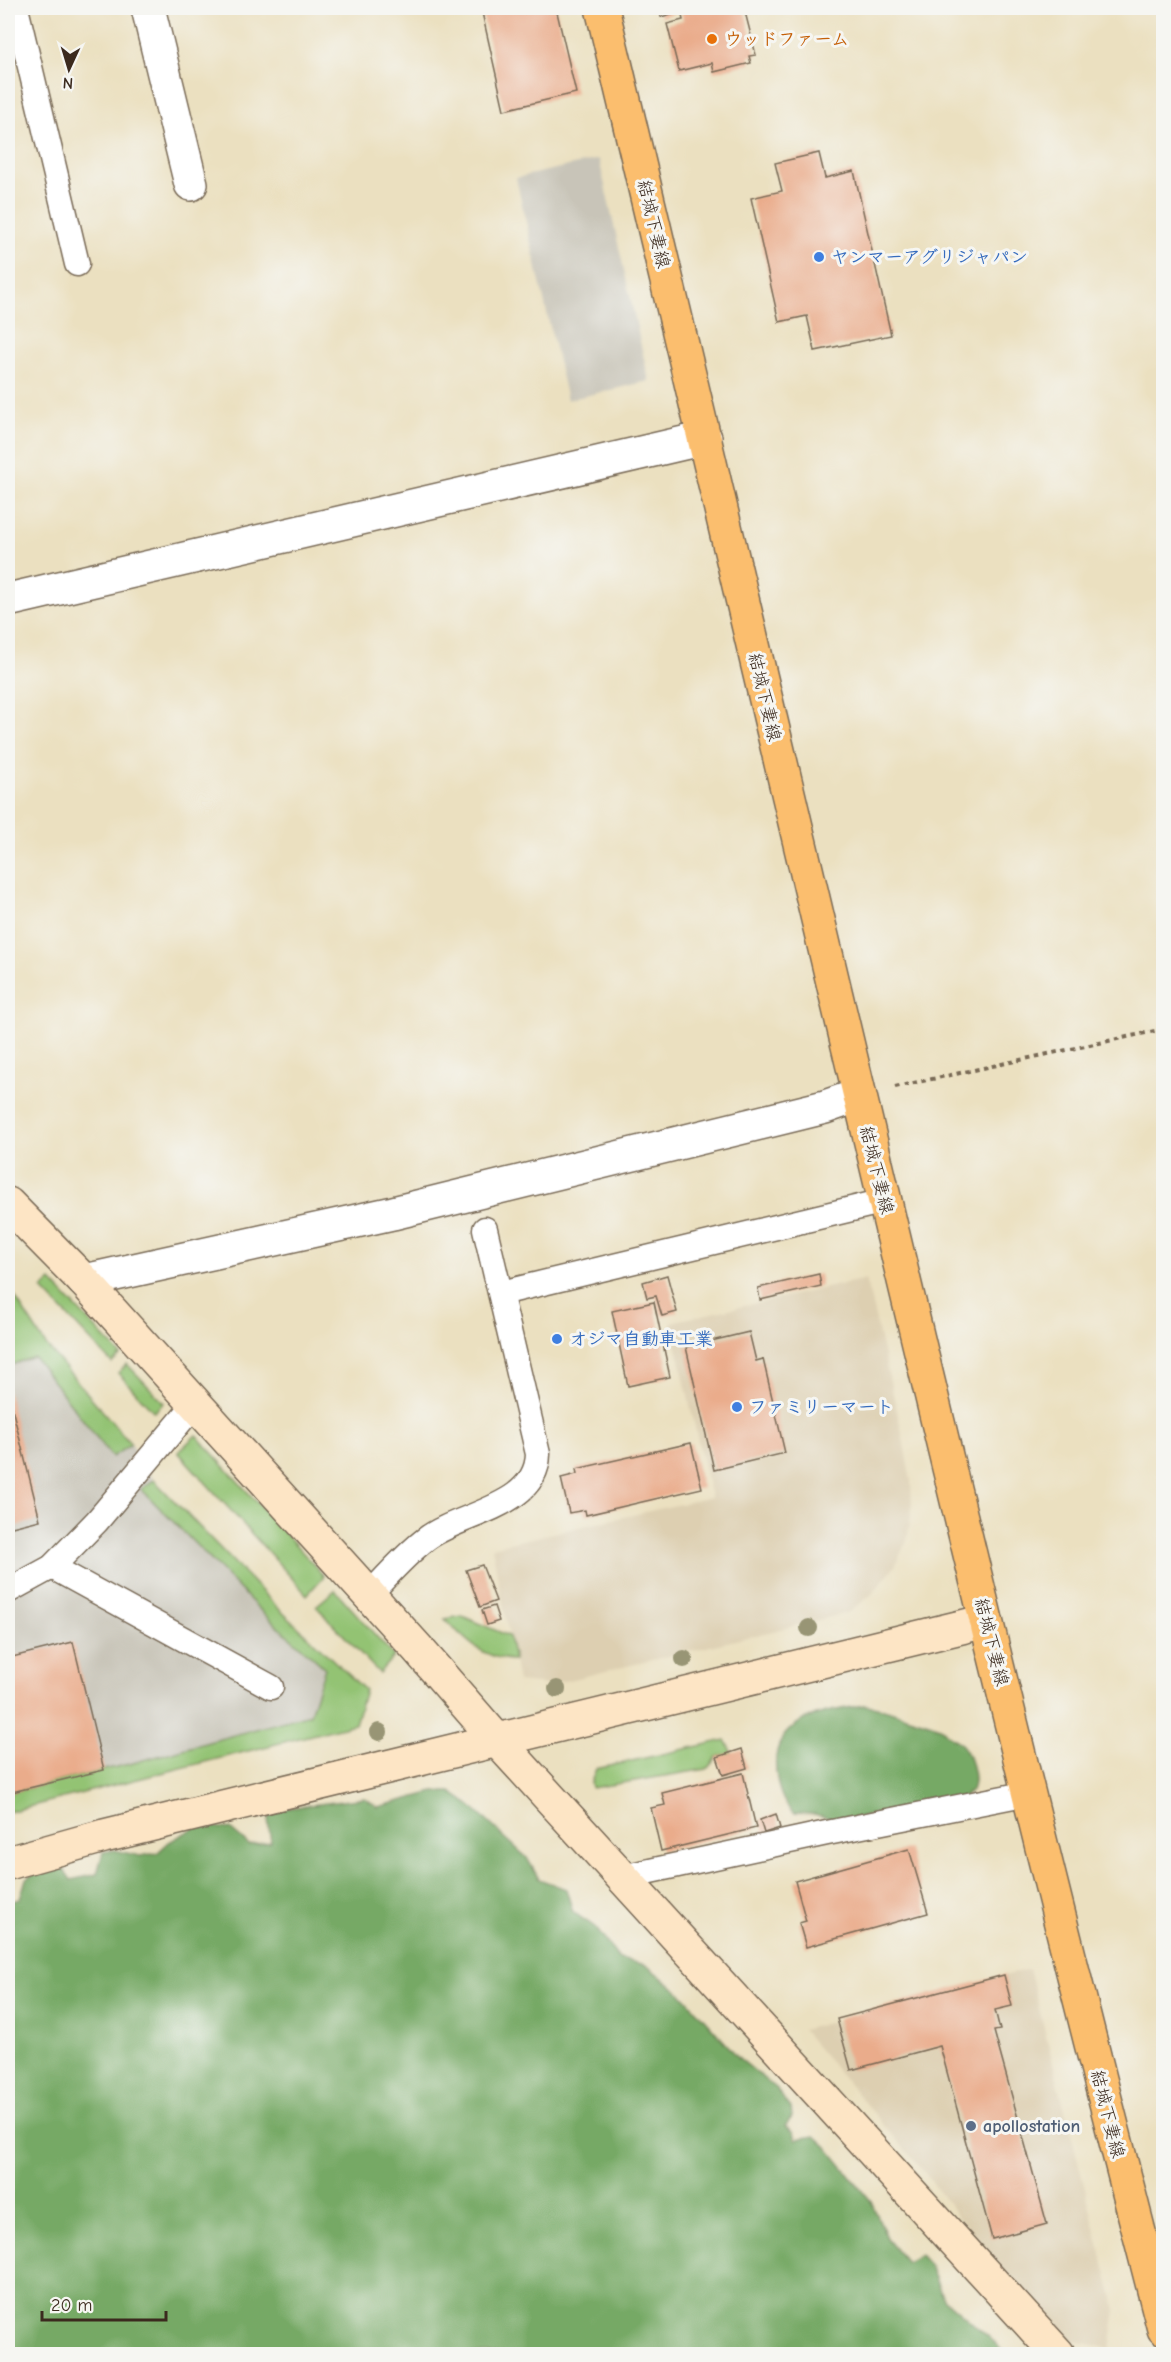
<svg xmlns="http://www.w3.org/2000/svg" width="1171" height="2362" viewBox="0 0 1171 2362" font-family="'Comic Neue','Klee One',sans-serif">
<rect width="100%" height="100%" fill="#f6f6f2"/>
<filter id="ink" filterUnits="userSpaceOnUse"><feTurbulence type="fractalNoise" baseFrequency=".0167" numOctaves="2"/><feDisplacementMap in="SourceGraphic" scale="12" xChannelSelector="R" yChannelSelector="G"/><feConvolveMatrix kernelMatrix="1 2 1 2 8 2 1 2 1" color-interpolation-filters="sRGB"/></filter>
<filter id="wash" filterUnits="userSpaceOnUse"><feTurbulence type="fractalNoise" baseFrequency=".008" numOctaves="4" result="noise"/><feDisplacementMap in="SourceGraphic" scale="24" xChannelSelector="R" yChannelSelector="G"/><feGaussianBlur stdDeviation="1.35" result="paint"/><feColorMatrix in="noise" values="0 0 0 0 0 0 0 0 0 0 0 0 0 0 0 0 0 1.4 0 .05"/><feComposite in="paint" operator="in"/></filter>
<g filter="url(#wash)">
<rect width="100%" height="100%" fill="#ebe0c0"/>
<g fill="#ddcfb1">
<path d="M866,1279l35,149 10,53 1,29 -5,30 -12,26 -23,28 -22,18 -23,6 -279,67 -30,-3 -26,-135 219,-50 -40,-175z"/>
<path d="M1029,1969l87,341 -6,39 -51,-12 -75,-87 -63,-82 -119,-138z"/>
</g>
<g fill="#c8c4b8">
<path d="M599,159l50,222 -82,19 -51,-222z"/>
<path d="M8,1286l37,58 86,100 23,36 11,13 115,117 59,57 -20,66 -311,79z"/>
</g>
<g fill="#93c373" stroke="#677648" stroke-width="1.5">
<path d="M51,1281l70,74 -9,8 -70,-74z"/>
<path d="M8,1286l37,58 86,100 -19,13 -78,-100 -26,9z"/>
<path d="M127,1364l37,39 -10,9 -36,-39z"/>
<path d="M196,1435l128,141 -17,19 -129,-143z"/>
<path d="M154,1480l126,130 85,80 -10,34 -347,88v-19l125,-30 177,-49 15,-46 -60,-53 -124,-126z"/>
<path d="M335,1590l59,66 -15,17 -63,-67z"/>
<path d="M462,1616l47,20 5,24c-31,-1 -49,-20 -69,-41z"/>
<path d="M725,1740l7,13 -15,4 -10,12 -115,19 -1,-6 5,-13z"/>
</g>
<g fill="#76a965" stroke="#586a42" stroke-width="1.5">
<path d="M863,1705c16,0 27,7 43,11 13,5 25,6 37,13 5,9 11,8 18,15 8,8 17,34 11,45 -2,3 -8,7 -11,9l-121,23 -26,-7 -21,-1c-11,-11 -16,-28 -17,-43 -5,-52 48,-58 87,-65z"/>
<path d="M434,1792h17l20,14 56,52 12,21 27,10 7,23 22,15 24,32 27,6 35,28 58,65 36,30 16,20 1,9 -7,9 9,6 2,7 19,-3 11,10 45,55 17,39 18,22 14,-7 10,11 13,32 47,40 15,16h-997v-452l12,-3 6,-20 16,-10 21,-1 8,12 26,-6 6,-22 12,-2 25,6 17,-3 12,-11 30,-17 31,4 19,16 22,-3 -3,-22 5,-10 92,-12 13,9z"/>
</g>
<g id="blocks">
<g fill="#eaac8b">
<path d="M481,8h75l20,85 -72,17z"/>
<path d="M659,8h85l12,47 -7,1 2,7 -37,9 -2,-9 -33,8 -12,-47 16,-4 -2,-9 -20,6z"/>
<path d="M819,153l6,25 29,-7 37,164 -76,16 -8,-35 -28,6 -28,-124 31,-7 -7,-28z"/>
<path d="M819,1274l2,12 -61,14 -2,-12z"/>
<path d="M667,1275l10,37 -15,4 -6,-20 -9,2 -4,-16z"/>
<path d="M654,1302l16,75 -42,9 -16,-75z"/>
<path d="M749,1332l7,29 7,-2 22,94 -71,17 -28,-123z"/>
<path d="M8,1392l32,128 -32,8z"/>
<path d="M691,1443l11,45 -116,27 -1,-5 -16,3 -8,-35 16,-4 -1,-5z"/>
<path d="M482,1565l14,36 -16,6 -14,-37z"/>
<path d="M494,1606l5,15 -12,4 -5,-15z"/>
<path d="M73,1642l31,128 -96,23v-135z"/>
<path d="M742,1749l5,19 -24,7 -6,-18z"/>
<path d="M743,1773l13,55 -95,23 -10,-43 14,-3 -3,-12z"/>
<path d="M776,1814l4,14 -16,5 -4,-13z"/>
<path d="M909,1849l19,64 -122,34 -7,-24 7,-2 -11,-40z"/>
<path d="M1004,1975l8,31 -17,4 5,20 -6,1 53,193 -55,15 -52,-193 -89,24 -14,-51z"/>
</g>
</g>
</g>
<g filter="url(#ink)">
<use href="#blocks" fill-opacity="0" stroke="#796a57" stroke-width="1.5"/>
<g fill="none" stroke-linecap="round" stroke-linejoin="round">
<defs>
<g id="lane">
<path d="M16,8l61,256"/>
<path d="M501,1293l384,-92"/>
<path d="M52,1567l219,120"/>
<path d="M8,1591l44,-24 45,-46 98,-117"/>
<path d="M369,1595c18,-19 36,-40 57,-56 33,-26 111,-31 112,-85l-53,-225"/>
<path d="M622,1877l205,-44 202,-40"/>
</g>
<g id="street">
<path d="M148,8l43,176"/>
<path d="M8,600l697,-162"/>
<path d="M84,1281l309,-68 432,-106 34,-12"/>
</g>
<g id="secondary">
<path d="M8,1204l76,77 333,367 80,92 561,614"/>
<path d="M8,1863l96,-27 882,-215"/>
</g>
<path id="primary" d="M602,8c185,774 362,1550 562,2321"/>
</defs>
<use href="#lane" stroke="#796a57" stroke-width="27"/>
<use href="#street" stroke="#796a57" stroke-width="36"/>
<use href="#secondary" stroke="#796a57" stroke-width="36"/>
<use href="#primary" stroke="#796a57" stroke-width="36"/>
<path stroke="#796a57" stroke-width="4" stroke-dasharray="4.5 4.5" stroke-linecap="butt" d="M895,1087l269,-58"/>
<use href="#lane" stroke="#fff" stroke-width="24"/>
<use href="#street" stroke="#fff" stroke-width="33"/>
<use href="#secondary" stroke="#fde5c5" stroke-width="33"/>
<use href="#primary" stroke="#fbbe6e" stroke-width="33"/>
</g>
<g fill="#989575">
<circle cx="809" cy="1628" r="9"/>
<circle cx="684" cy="1659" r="9"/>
<circle cx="557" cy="1689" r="9"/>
<circle cx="379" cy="1732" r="9"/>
</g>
</g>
<circle fill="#e8710a" stroke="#f6f6f2" stroke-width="2" cx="712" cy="39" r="6"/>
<g fill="#3f7fe0" stroke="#f6f6f2" stroke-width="2">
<circle cx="819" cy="257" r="6"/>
<circle cx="557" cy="1339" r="6"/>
<circle cx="737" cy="1407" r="6"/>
</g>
<circle fill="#5c6f8a" stroke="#f6f6f2" stroke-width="2" cx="971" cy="2126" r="6"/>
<g text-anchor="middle" stroke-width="6" stroke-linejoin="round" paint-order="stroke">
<g font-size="18" font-weight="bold" fill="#c56008" stroke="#f6f6f2" text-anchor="start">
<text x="724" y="45">ウッドファーム</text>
</g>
<g font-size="18" fill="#3b2a1e" stroke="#f6f6f2">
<text transform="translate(654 224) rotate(77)" y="6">結城下妻線</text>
<text transform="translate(765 697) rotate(77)" y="6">結城下妻線</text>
<text transform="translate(877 1170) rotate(76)" y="6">結城下妻線</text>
<text transform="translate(992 1642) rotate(76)" y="6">結城下妻線</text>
<text transform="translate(1108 2114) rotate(76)" y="6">結城下妻線</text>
</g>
<g font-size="18" font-weight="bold" fill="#366cbe" stroke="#f6f6f2" text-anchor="start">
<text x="831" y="263">ヤンマーアグリジャパン</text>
<text x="569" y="1345">オジマ自動車工業</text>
<text x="749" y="1413">ファミリーマート</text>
</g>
<g font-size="18" font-weight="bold" fill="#4e5e75" stroke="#f6f6f2" text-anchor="start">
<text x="983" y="2132">apollostation</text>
</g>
</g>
<rect width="1171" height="2362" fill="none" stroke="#f6f6f2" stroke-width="30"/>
<g transform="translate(69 69) rotate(184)" stroke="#f6f6f2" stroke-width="4.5" paint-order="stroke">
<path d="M0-4.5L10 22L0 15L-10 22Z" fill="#3b2a1e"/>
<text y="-9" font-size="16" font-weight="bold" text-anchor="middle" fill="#3b2a1e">N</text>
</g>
<path d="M42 2311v9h124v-9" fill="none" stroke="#3b2a1e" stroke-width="3"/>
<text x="51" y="2311" font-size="18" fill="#3b2a1e" stroke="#f6f6f2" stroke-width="4.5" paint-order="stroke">20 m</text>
</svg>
